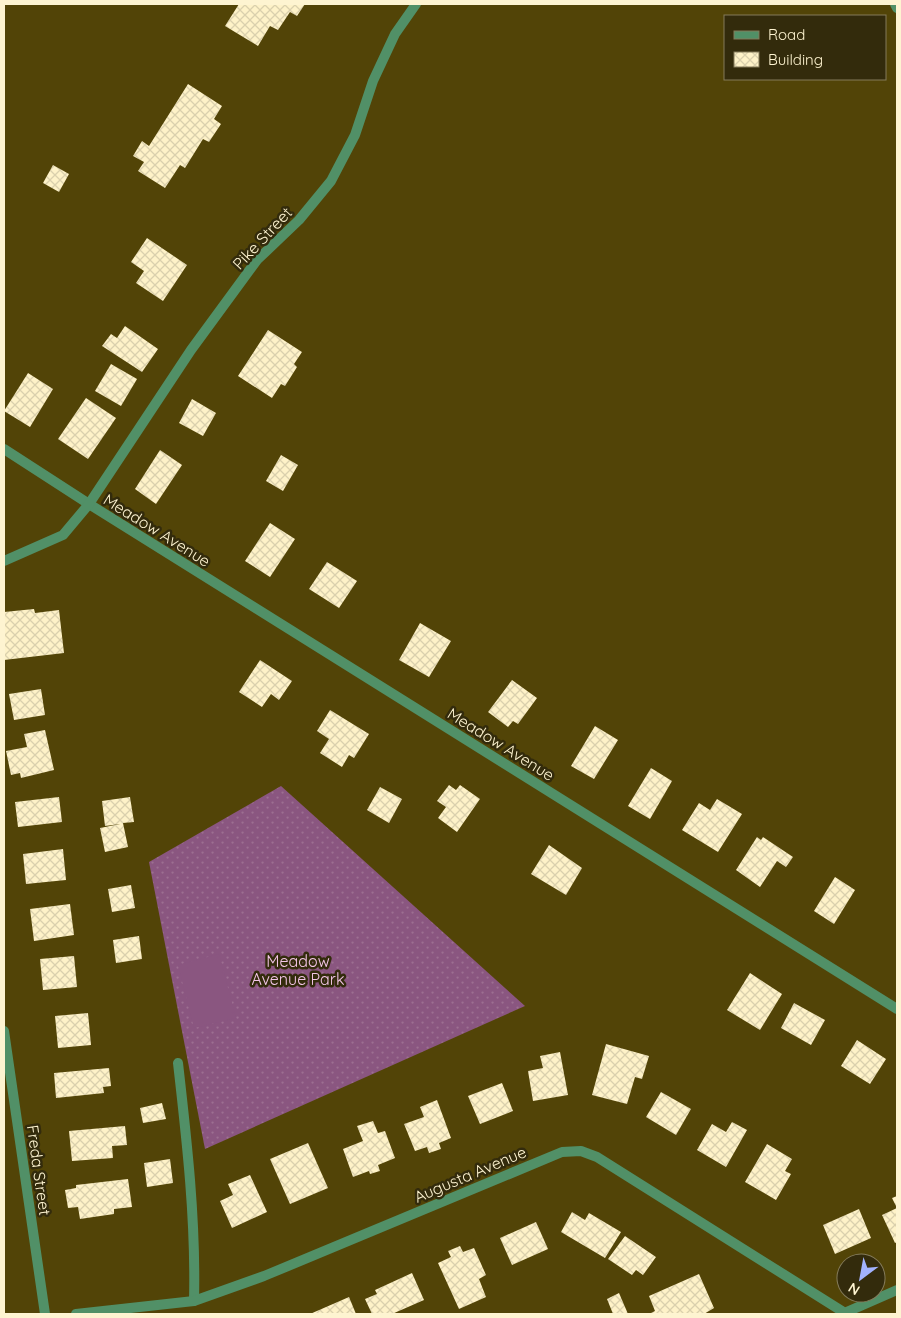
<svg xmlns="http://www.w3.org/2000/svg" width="901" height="1318" viewBox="0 0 901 1318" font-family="Quicksand,sans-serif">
<defs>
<pattern id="grass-dots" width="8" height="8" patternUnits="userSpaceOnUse" patternTransform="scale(1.25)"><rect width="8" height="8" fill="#8a5680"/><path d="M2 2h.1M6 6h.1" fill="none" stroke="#9c6f91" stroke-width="1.8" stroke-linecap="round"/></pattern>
<pattern id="building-cross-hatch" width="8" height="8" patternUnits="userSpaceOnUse" patternTransform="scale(1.25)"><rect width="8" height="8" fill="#fef2c8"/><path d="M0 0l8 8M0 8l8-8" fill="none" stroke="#dad0ad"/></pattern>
</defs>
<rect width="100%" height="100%" fill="#524407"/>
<path fill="url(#grass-dots)" d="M281,786l244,220 -320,143 -56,-287z"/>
<path fill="#8a5680" d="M219,954l17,64 -42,10 -16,-63z"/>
<g fill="url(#building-cross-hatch)">
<path d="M239,4h66l-8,12 -7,-4 -12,18 -8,-4 -12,20 -33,-20z"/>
<path d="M188,84l34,22 -8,13 7,5 -12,18 -6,-3 -18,29 -5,-3 -15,23 -27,-17 6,-9 -11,-6 9,-15 7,5z"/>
<path d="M53,165l16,9 -10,18 -16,-9z"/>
<path d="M147,238l40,27 -24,36 -27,-18 8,-12 -13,-9z"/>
<path d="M125,326l33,23 -16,23 -40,-26 9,-12 6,4z"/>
<path d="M268,330l34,22 -8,12 3,3 -12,19 -4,-2 -9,14 -34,-22z"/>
<path d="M111,364l26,15 -16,27 -26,-15z"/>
<path d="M28,373l25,16 -23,38 -26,-16z"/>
<path d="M86,398l30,20 -28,41 -30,-20z"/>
<path d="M192,399l24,14 -13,23 -24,-13z"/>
<path d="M160,450l22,15 -26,39 -21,-15z"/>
<path d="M281,455l17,10 -15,26 -17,-10z"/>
<path d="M270,523l25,16 -25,38 -25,-16z"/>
<path d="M327,562l30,19 -18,27 -30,-19z"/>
<path d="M34,609l1,4 24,-3 5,43 -60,7v-48z"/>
<path d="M420,623l31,18 -22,36 -30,-17z"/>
<path d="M260,660l32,21 -13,19 -8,-6 -9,13 -23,-15z"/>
<path d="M512,680l25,18 -19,26 -5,-3 -5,6 -20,-15z"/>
<path d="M41,689l4,26 -31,5 -5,-26z"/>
<path d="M330,710l39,24 -15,24 -5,-3 -7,12 -22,-14 9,-14 -12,-8z"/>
<path d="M595,726l23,14 -24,39 -23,-13z"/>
<path d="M45,730l9,40 -33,8 -1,-5 -9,2 -5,-24 21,-4 -3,-13z"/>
<path d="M651,768l21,13 -22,38 -22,-13z"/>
<path d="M449,785l7,5 4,-5 20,14 -23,33 -19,-14 8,-11 -9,-6z"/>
<path d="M380,787l22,12 -13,24 -22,-13z"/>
<path d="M59,797l3,25 -44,5 -3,-25z"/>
<path d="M130,797l4,25 -11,1 5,24 -23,5 -5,-24 20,-4 -15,2 -3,-25z"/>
<path d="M717,799l25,15 -24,38 -36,-22 17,-27 11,7z"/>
<path d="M757,837l4,3 2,-3 30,20 -7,10 -9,-6 -17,26 -24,-17z"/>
<path d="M549,845l33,23 -16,27 -35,-21z"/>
<path d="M63,849l3,31 -40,4 -3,-30z"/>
<path d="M835,877l20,13 -21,34 -20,-13z"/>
<path d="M131,885l4,23 -23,4 -4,-23z"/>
<path d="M70,904l4,31 -40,6 -4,-32z"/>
<path d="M139,936l3,23 -26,4 -3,-23z"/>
<path d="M74,956l3,31 -34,3 -3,-31z"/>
<path d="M750,973l32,21 -22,36 -33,-20z"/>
<path d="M794,1003l31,17 -14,25 -30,-17z"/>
<path d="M88,1013l3,32 -33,3 -3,-32z"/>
<path d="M857,1040l29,19 -16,25 -29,-18z"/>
<path d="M606,1044l43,12 -7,23 -7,-2 -8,27 -35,-9z"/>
<path d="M560,1052l8,43 -35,6 -5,-30 15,-3 -3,-12z"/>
<path d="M109,1068l2,18 -8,1 1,6 -48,5 -2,-25z"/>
<path d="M502,1083l11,28 -33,13 -12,-28z"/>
<path d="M661,1092l30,17 -15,26 -30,-18z"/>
<path d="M437,1100l14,38 -12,5 2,6 -12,4 -2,-6 -12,4 -11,-27 20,-7 -4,-10z"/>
<path d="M162,1103l4,16 -23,4 -3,-15z"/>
<path d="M373,1121l5,12 7,-2 10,27 -17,7 2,6 -10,3 -1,-3 -16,6 -10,-28 20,-8 -6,-15z"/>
<path d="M732,1122l15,8 -21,37 -29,-17 15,-26 14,8z"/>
<path d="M125,1126l2,19 -15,1 1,12 -41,3 -3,-30z"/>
<path d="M308,1143l20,45 -38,16 -20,-45z"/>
<path d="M767,1144l25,15 -7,12 6,3 -15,26 -31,-18z"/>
<path d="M170,1159l3,24 -26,4 -3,-24z"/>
<path d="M250,1175l17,37 -35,16 -12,-27 13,-6 -5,-11z"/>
<path d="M128,1179l4,28 -18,2v5l-34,5 -2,-12 -10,1 -3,-18 11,-2v-3z"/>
<path d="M897,1196v46l-2,1 -13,-28 15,-7 -5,-10z"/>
<path d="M859,1209l12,29 -36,16 -12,-29z"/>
<path d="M572,1212l13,8 4,-7 32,19 -16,26 -44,-26z"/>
<path d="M536,1222l12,27 -36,16 -12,-27z"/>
<path d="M625,1236l31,21 -13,18 -7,-5 -4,5 -24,-16z"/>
<path d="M460,1246l3,6 11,-4 12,27 -7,4 7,18 -27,12 -21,-46 13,-6 -3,-6z"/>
<path d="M412,1273l12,27 -32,14h-20l-7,-15 12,-5 -2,-4z"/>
<path d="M699,1274l15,34 -10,6h-55l6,-3 -6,-15z"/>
<path d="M619,1293l9,21h-15l-6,-15z"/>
<path d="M349,1297l7,17h-46z"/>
</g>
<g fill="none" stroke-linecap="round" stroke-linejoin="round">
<path stroke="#519067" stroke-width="10" d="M178,1063c9,79 18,158 16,238"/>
<g stroke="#519067" stroke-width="10">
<path d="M895,4l2,4"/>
<path d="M4,449l85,55 808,505"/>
<path d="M4,561l59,-26 26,-31 102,-154 66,-90 42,-40 32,-39 24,-46 18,-54 22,-47 21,-30"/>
<path d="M4,1031l41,283"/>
<path d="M76,1314l118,-13 70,-25 298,-124 19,-1 16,6 248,156"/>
<path d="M842,1314l55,-24"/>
</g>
</g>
<g text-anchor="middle" stroke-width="5" stroke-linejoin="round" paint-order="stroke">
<g font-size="16" fill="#fef4d1" stroke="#332b0c">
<text transform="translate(262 238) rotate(-47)" y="6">Pike Street</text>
<text transform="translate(157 530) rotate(32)" y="6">Meadow Avenue</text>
<text transform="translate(501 744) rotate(32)" y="6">Meadow Avenue</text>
<text transform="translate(39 1170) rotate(82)" y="6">Freda Street</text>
<text transform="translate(470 1174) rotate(-23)" y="6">Augusta Avenue</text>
</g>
<g font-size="16" fill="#f4c6e9" stroke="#332b0c">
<text x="298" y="967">Meadow<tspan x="298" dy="18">Avenue Park</tspan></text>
</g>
</g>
<rect width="901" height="1318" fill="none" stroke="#fef4d1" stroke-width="10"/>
<rect x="724" y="15" width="162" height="65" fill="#332b0c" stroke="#847b5b"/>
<rect x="734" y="31" width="25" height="8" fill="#519067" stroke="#847b5b"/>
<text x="768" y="40" font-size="15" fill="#fef4d1">Road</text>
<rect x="734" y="52" width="25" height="15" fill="url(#building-cross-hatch)" stroke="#847b5b"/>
<text x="768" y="65" font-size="15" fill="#fef4d1">Building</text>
<g transform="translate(861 1278) rotate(212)"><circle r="24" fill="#332b0c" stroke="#847b5b"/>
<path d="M0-4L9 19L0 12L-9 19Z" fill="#a2b2fd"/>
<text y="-8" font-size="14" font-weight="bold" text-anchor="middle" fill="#fef4d1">N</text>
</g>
</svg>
